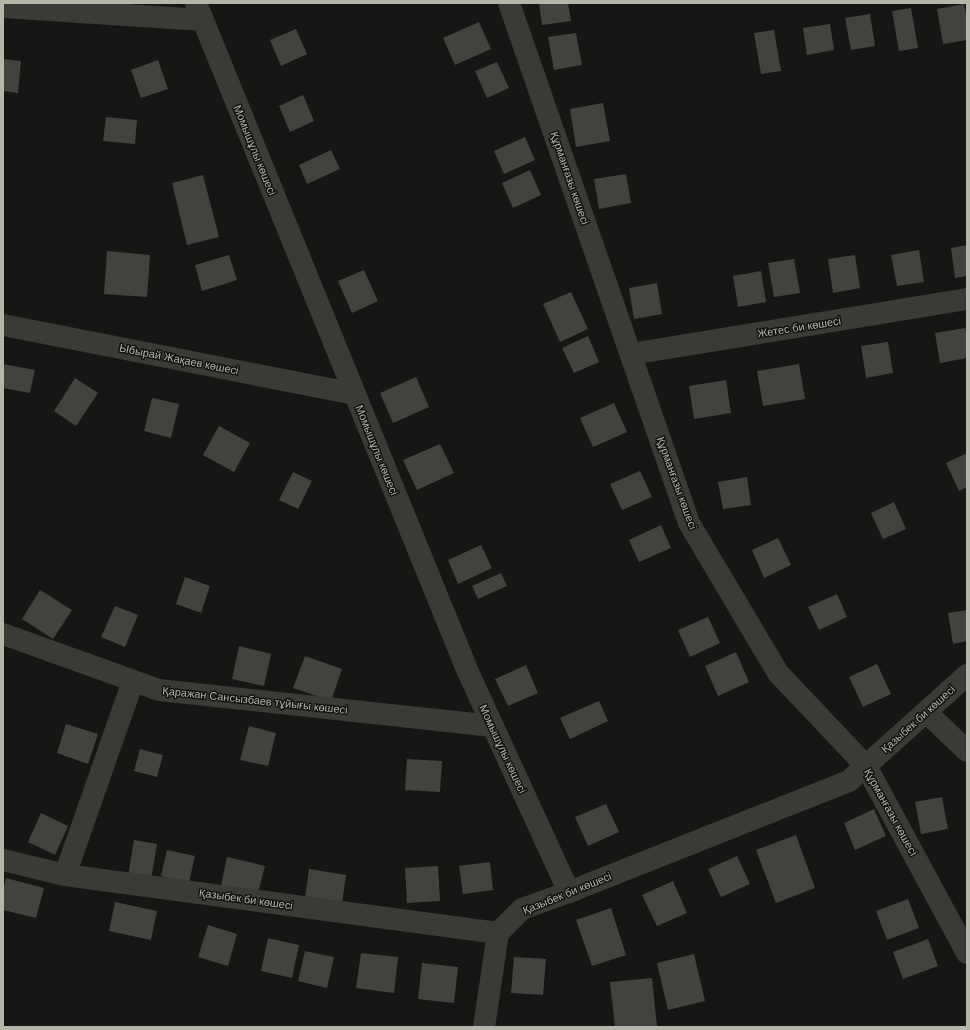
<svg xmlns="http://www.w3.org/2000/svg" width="970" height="1030" viewBox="0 0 970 1030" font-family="'DM Sans',sans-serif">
<rect width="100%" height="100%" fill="#161615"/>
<g fill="#42433f">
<path d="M539,3h29l3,18 -29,4z"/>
<path d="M964,4l3,16v20l-24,4 -6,-35z"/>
<path d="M911,8l7,40 -19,3 -7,-40z"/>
<path d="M870,14l5,32 -24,4 -6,-32z"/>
<path d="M479,22l12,27 -36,16 -12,-27z"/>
<path d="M830,24l4,26 -27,5 -4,-27z"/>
<path d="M296,29l11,25 -26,12 -11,-26z"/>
<path d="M774,30l7,41 -20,3 -7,-41z"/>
<path d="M576,33l6,32 -28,5 -6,-33z"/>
<path d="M3,59l18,2 -3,32 -15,-2z"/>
<path d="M158,60l10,29 -27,9 -10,-28z"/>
<path d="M497,62l12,26 -22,10 -12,-27z"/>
<path d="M303,95l11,26 -24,11 -11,-26z"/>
<path d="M603,103l7,38 -34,6 -6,-38z"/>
<path d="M106,117l31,3 -2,24 -32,-3z"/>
<path d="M525,137l10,23 -31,14 -10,-23z"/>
<path d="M331,150l9,19 -33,15 -8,-19z"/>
<path d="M530,170l11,25 -28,13 -11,-25z"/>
<path d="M626,174l5,29 -32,6 -5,-30z"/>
<path d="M203,175l16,62 -32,8 -15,-62z"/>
<path d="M967,245v31l-12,2 -4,-30z"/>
<path d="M919,250l5,32 -27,4 -6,-31z"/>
<path d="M107,251l43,4 -3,42 -43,-3z"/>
<path d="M229,255l8,25 -35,11 -7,-26z"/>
<path d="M855,255l5,33 -27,5 -5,-34z"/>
<path d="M794,259l6,34 -26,4 -6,-34z"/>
<path d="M364,270l14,31 -26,12 -14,-32z"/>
<path d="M761,271l5,31 -28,5 -5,-31z"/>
<path d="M657,283l5,31 -28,5 -5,-31z"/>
<path d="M571,292l17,37 -28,13 -17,-38z"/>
<path d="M965,328l2,9v21l-27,5 -5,-30z"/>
<path d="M588,336l11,26 -25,11 -12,-25z"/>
<path d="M888,342l5,31 -27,5 -5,-32z"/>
<path d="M3,364l32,6 -5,23 -27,-5z"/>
<path d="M799,364l6,35 -42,7 -6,-35z"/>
<path d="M416,377l13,30 -36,16 -13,-30z"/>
<path d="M75,378l23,15 -22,33 -22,-15z"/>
<path d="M726,380l5,33 -37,6 -5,-33z"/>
<path d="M152,398l27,6 -8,34 -27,-7z"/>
<path d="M614,403l13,29 -34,15 -13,-29z"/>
<path d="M219,426l31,17 -16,29 -31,-17z"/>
<path d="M440,444l14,29 -37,17 -14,-30z"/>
<path d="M967,453v34l-8,4 -13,-28z"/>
<path d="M640,471l12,26 -30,13 -12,-26z"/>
<path d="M293,472l19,9 -14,28 -19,-9z"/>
<path d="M747,477l4,28 -28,4 -5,-27z"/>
<path d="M894,502l12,27 -23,10 -12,-26z"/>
<path d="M661,525l10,23 -32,14 -10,-22z"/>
<path d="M778,538l13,27 -27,13 -12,-28z"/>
<path d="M481,545l11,23 -34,16 -10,-24z"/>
<path d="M501,573l6,13 -29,13 -6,-13z"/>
<path d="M185,577l25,9 -9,27 -25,-9z"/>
<path d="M40,590l32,20 -19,29 -31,-20z"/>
<path d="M837,594l10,23 -28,13 -11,-23z"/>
<path d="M115,606l23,9 -13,32 -24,-10z"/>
<path d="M967,610v31l-14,3 -5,-31z"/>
<path d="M708,617l12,26 -30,14 -12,-27z"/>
<path d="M239,646l32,8 -7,32 -32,-7z"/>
<path d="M736,652l13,30 -31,14 -13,-30z"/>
<path d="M305,656l37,13 -11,32 -38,-13z"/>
<path d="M877,664l14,30 -28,13 -14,-30z"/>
<path d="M526,665l12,28 -30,13 -13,-27z"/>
<path d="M599,701l9,20 -38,18 -10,-21z"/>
<path d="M66,724l32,10 -10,30 -31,-11z"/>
<path d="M249,726l27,7 -8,33 -28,-6z"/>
<path d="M140,749l23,6 -6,22 -23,-6z"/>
<path d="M407,759l35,2 -2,31 -35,-2z"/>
<path d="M942,797l6,32 -27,5 -6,-32z"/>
<path d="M606,804l13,28 -31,14 -13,-29z"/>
<path d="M874,809l12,27 -31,14 -11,-27z"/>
<path d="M41,813l27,13 -13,29 -27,-13z"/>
<path d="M796,835l19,53 -39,15 -20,-53z"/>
<path d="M134,840l23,4 -6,36 -23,-4z"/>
<path d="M167,850l28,6 -6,26 -28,-6z"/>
<path d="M737,856l13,28 -29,13 -13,-28z"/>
<path d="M227,857l38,9 -7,27 -37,-7z"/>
<path d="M490,862l3,28 -30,4 -4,-28z"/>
<path d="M438,866l2,35 -33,2 -2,-35z"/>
<path d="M309,869l37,6 -4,28 -37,-5z"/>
<path d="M6,878l38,10 -8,30 -33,-8v-20z"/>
<path d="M673,881l14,32 -30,13 -15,-31z"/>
<path d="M908,899l11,29 -32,12 -11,-29z"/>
<path d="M115,902l42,9 -6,29 -42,-9z"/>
<path d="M611,908l15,47 -34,11 -16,-46z"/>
<path d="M208,925l29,9 -9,32 -30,-9z"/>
<path d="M268,938l31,7 -7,33 -31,-7z"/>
<path d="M928,939l10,27 -35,13 -10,-27z"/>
<path d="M305,951l29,6 -7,31 -29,-7z"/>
<path d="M361,953l37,4 -4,36 -38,-5z"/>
<path d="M694,954l11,47 -37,9 -11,-47z"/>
<path d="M514,957l32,2 -3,36 -32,-2z"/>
<path d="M422,963l36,4 -4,36 -36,-4z"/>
<path d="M652,978l5,49h-42l-5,-45z"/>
</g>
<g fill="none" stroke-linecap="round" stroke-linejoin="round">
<g stroke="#3a3b36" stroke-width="22">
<path d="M196,3l272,669 101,220"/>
<path d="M509,3l180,520 89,150 88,93 101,187"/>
<path d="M3,7l200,13"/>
<path d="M3,325l352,69"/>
<path d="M631,354l336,-55"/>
<path d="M3,634l156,56 334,36"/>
<path d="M926,712l41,39"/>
<path d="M3,860l62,15 433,58 24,-24 47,-17 280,-111 118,-106"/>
<path d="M65,875l68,-194"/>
<path d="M484,1027l14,-94"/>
</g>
</g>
<g text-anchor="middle" stroke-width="3" stroke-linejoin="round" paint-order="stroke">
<g font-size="11" fill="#b5b6a7" stroke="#111110">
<text transform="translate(255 150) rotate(68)" y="4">Момышұлы көшесі</text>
<text transform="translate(570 178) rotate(71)" y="4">Құрманғазы көшесі</text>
<text transform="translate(799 327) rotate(-9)" y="4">Жетес би көшесі</text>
<text transform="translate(179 359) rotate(11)" y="4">Ыбырай Жақаев көшесі</text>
<text transform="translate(377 450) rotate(68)" y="4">Момышұлы көшесі</text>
<text transform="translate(677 483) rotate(70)" y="4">Құрманғазы көшесі</text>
<text transform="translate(255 700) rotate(6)" y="4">Қаражан Сансызбаев тұйығы көшесі</text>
<text transform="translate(918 719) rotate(-42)" y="4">Қазыбек би көшесі</text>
<text transform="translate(503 749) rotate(65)" y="4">Момышұлы көшесі</text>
<text transform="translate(891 812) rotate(61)" y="4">Құрманғазы көшесі</text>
<text transform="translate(567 893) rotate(-22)" y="4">Қазыбек би көшесі</text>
<text transform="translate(246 899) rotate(8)" y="4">Қазыбек би көшесі</text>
</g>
</g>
<rect width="970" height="1030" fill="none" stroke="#b5b6a7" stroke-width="8"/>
</svg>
